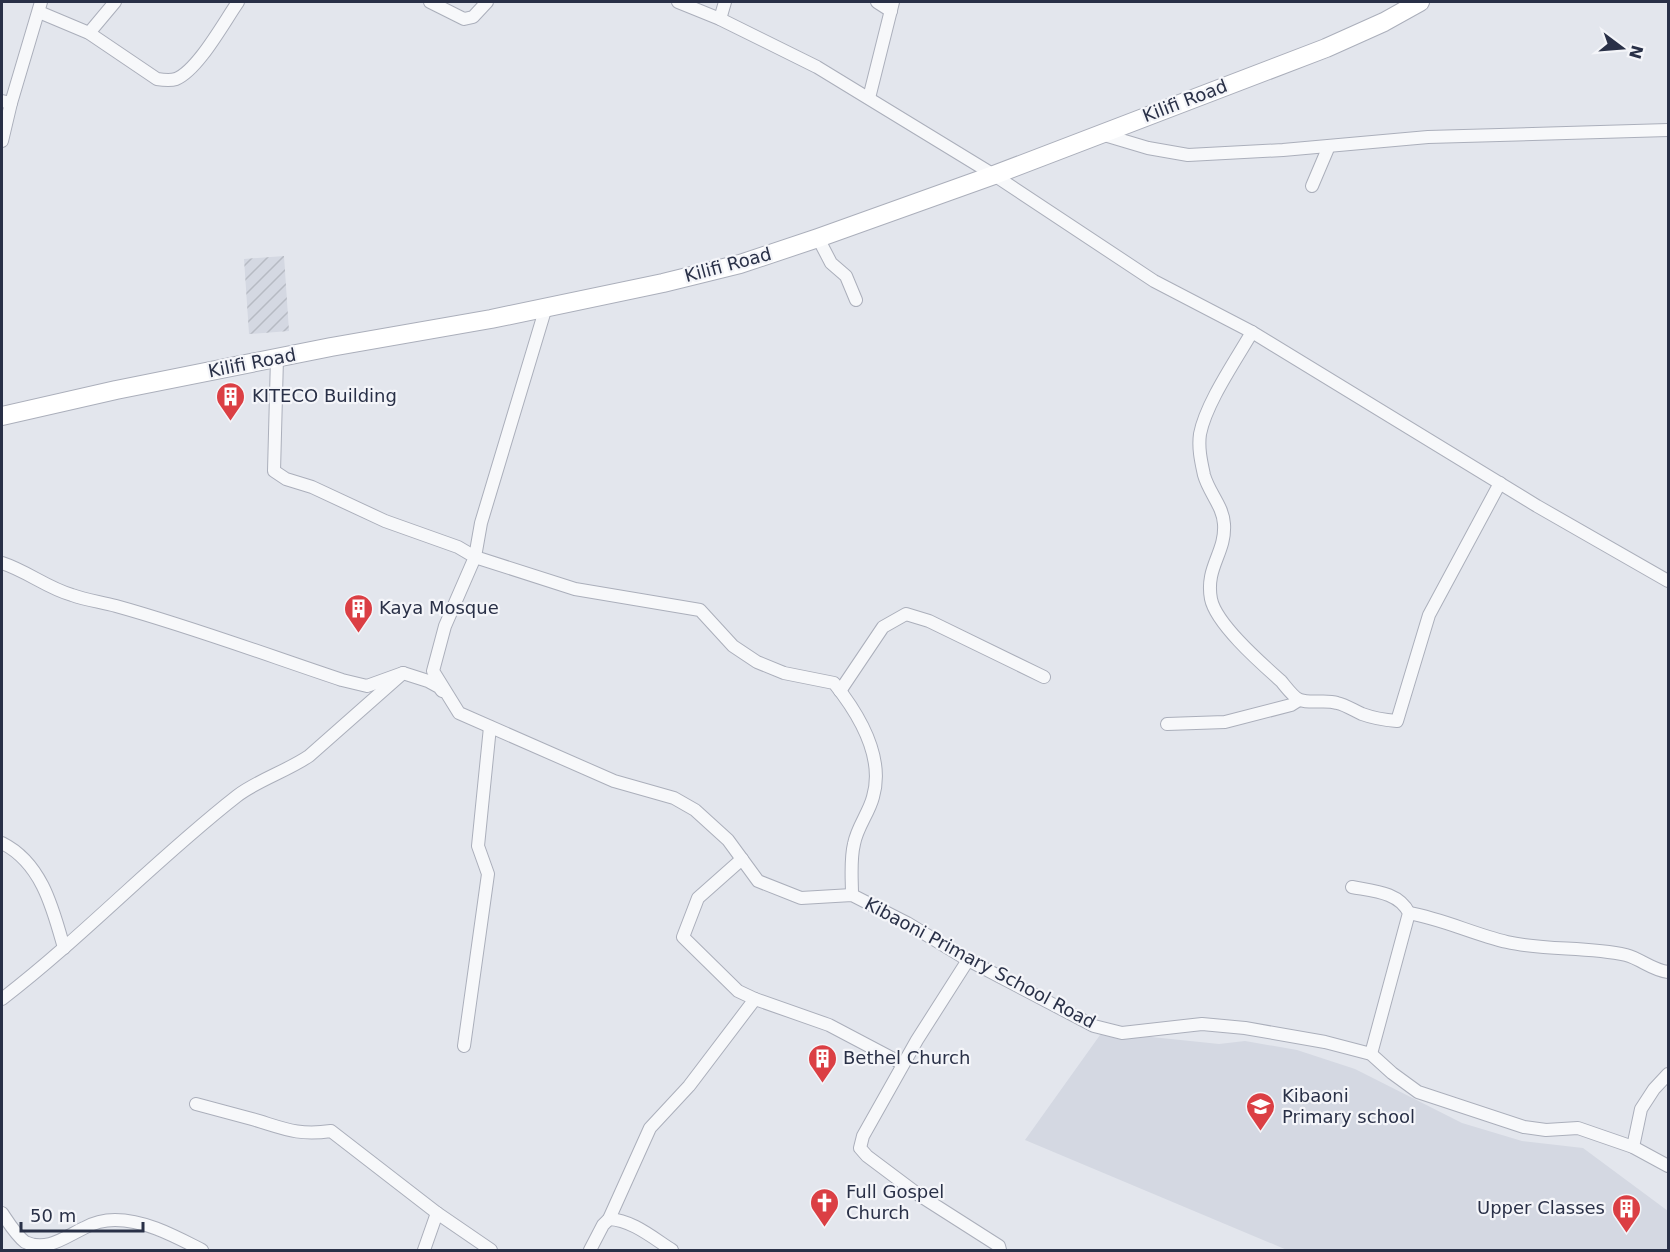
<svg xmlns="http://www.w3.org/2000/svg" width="1670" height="1252" viewBox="0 0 1670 1252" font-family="'DejaVu Sans',sans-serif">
<defs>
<pattern id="industrial-furrows" width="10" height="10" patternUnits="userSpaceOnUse" patternTransform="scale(1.5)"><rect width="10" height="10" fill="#d4d8e2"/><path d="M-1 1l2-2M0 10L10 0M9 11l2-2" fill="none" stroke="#b6bac3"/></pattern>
</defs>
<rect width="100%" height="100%" fill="#e3e6ed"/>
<path fill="#d4d8e2" d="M1105,1028l37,8 77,8 26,-3 52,9 58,19 107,54 60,18 61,7 85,63v39h-381l-262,-110z"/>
<path fill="url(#industrial-furrows)" d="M284,256l5,75 -40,3 -5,-75z"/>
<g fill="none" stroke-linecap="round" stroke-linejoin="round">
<defs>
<g id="street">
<path d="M430,2l34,17 9,-2 14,-15"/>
<path d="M678,2l42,17 97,48 177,108 160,106 98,51 285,174 131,75"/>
<path d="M877,2l14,9"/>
<path d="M39,12l50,21 68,46c6,1 13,2 19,0 22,-9 48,-57 62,-77"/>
<path d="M720,19l5,-17"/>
<path d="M89,33l26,-31"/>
<path d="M869,98l24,-96"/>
<path d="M2,101l9,2 -9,38"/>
<path d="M11,103l30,-101"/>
<path d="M1101,134l47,14 40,7 95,-5 145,-13 240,-7"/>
<path d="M1312,186l17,-40"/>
<path d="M818,238l13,25 15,13 10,24"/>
<path d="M546,307l-65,216 -6,34 100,32 125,21 33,36 24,16 27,11 50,10c24,30 51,73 39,114 -4,16 -16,30 -19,47 -4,16 -2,35 -2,51"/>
<path d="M1252,332c-16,28 -46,71 -52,102 -2,14 1,27 4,41 5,18 19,31 20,49 2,29 -19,43 -13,75 5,25 51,65 70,82 5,6 13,17 19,19 12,4 25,-1 37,3 9,2 16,7 25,11 11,4 23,6 35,7l32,-106 71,-132"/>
<path d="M277,358l-3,113 12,8 26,8 73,34 73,26 17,10 -30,69 -12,45 26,42 155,68 60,17 21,12 33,30 30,41 43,17 51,-3 55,28 61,37 126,66 28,7 80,-9 43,4 80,14 46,12 21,19 26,19 106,35 22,3 32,-2 55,19 35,19"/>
<path d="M2,563c25,8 45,25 70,32 14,5 29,7 44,11 76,21 151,49 226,74l25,6 36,-13 25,8 11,6 3,4"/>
<path d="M840,691l43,-64 23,-13 23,7 115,56"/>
<path d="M1167,724l58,-2 66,-17 8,-5"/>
<path d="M2,843c40,20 51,66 62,105"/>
<path d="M742,859l-44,39 -15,39 55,54 17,8 74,26 74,39"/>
<path d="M1352,887c21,4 47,5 57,26l-38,141"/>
<path d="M1409,913c34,6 64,21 98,29 39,9 80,4 119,13 15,4 26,15 42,17"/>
<path d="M968,960l-51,80 -54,96 -3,12 7,8 52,39 80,51 1,4"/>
<path d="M2,999c82,-63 153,-139 235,-203 19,-15 50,-25 72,-40l94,-83"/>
<path d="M464,1046l24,-172 -10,-28 12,-119"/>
<path d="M196,1104c19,5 37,10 56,15 31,9 45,17 79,12l106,82 54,37"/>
<path d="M1633,1147l8,-38 13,-20 14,-15"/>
<path d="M2,1213c6,9 14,22 23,29 22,10 40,-5 59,-14 9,-5 21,-8 31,-8 31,0 61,17 87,30"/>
<path d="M609,1219c23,1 44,19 63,31"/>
<path d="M424,1250l13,-37"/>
<path d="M590,1250l13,-25 6,-6 41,-91 39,-42 66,-87"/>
</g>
<path id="secondary" d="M2,416l114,-26 215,-43 160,-28 172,-36 77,-19 78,-26 176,-63 332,-127 58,-26 36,-20"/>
</defs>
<use href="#street" stroke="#abafbb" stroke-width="14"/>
<use href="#secondary" stroke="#abafbb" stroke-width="20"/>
<use href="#street" stroke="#f7f8fa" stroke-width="12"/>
<use href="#secondary" stroke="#fff" stroke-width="18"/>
</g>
<defs>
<symbol id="building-pin" viewBox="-11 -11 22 30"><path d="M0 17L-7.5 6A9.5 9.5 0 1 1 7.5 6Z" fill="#db3f44" stroke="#f4f5f9"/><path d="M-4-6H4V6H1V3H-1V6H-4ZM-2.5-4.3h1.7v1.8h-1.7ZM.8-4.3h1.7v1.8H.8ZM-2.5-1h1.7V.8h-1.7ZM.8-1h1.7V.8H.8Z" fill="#fff"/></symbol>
<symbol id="school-pin" viewBox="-11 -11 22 30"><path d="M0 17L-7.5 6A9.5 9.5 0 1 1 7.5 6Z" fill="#db3f44" stroke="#f4f5f9"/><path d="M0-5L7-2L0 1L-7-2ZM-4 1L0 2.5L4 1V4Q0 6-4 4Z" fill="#fff"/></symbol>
<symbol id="church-pin" viewBox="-11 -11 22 30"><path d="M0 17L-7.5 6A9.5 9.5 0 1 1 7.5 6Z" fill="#db3f44" stroke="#f4f5f9"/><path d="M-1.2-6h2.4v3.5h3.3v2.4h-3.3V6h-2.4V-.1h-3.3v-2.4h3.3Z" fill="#fff"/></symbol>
</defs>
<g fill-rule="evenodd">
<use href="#building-pin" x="214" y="380" width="33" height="45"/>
<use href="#building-pin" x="342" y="592" width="33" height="45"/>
<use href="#building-pin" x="806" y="1042" width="33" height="45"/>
<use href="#school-pin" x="1244" y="1090" width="33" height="45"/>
<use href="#church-pin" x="808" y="1186" width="33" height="45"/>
<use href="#building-pin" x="1610" y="1192" width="33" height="45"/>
</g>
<g text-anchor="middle" stroke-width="4.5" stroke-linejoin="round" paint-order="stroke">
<g font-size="18" fill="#293047" stroke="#f4f5f9">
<text transform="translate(1185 101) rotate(-21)" y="6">Kilifi Road</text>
<text transform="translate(728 265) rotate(-15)" y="6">Kilifi Road</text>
<text transform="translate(252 363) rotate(-11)" y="6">Kilifi Road</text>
<text transform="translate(980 963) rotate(28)" y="6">Kibaoni Primary School Road</text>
</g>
<g font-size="18" fill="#293047" stroke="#f4f5f9" text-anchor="start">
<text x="252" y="402">KITECO Building</text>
<text x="379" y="614">Kaya Mosque</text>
<text x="843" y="1064">Bethel Church</text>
<text x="1282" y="1102">Kibaoni<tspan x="1282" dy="21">Primary school</tspan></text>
<text x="846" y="1198">Full Gospel<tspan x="846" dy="21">Church</tspan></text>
<text x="1605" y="1214" text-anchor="end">Upper Classes</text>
</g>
</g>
<rect width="1670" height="1252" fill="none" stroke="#293047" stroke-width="6"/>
<g transform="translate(1622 48) rotate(106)" stroke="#f4f5f9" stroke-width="4.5" paint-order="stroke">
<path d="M0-4.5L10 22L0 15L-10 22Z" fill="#293047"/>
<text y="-9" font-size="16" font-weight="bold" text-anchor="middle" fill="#293047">N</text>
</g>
<path d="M21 1222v9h122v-9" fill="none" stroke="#293047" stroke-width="3"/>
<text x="30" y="1222" font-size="18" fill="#293047" stroke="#f4f5f9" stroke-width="4.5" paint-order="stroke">50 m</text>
</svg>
